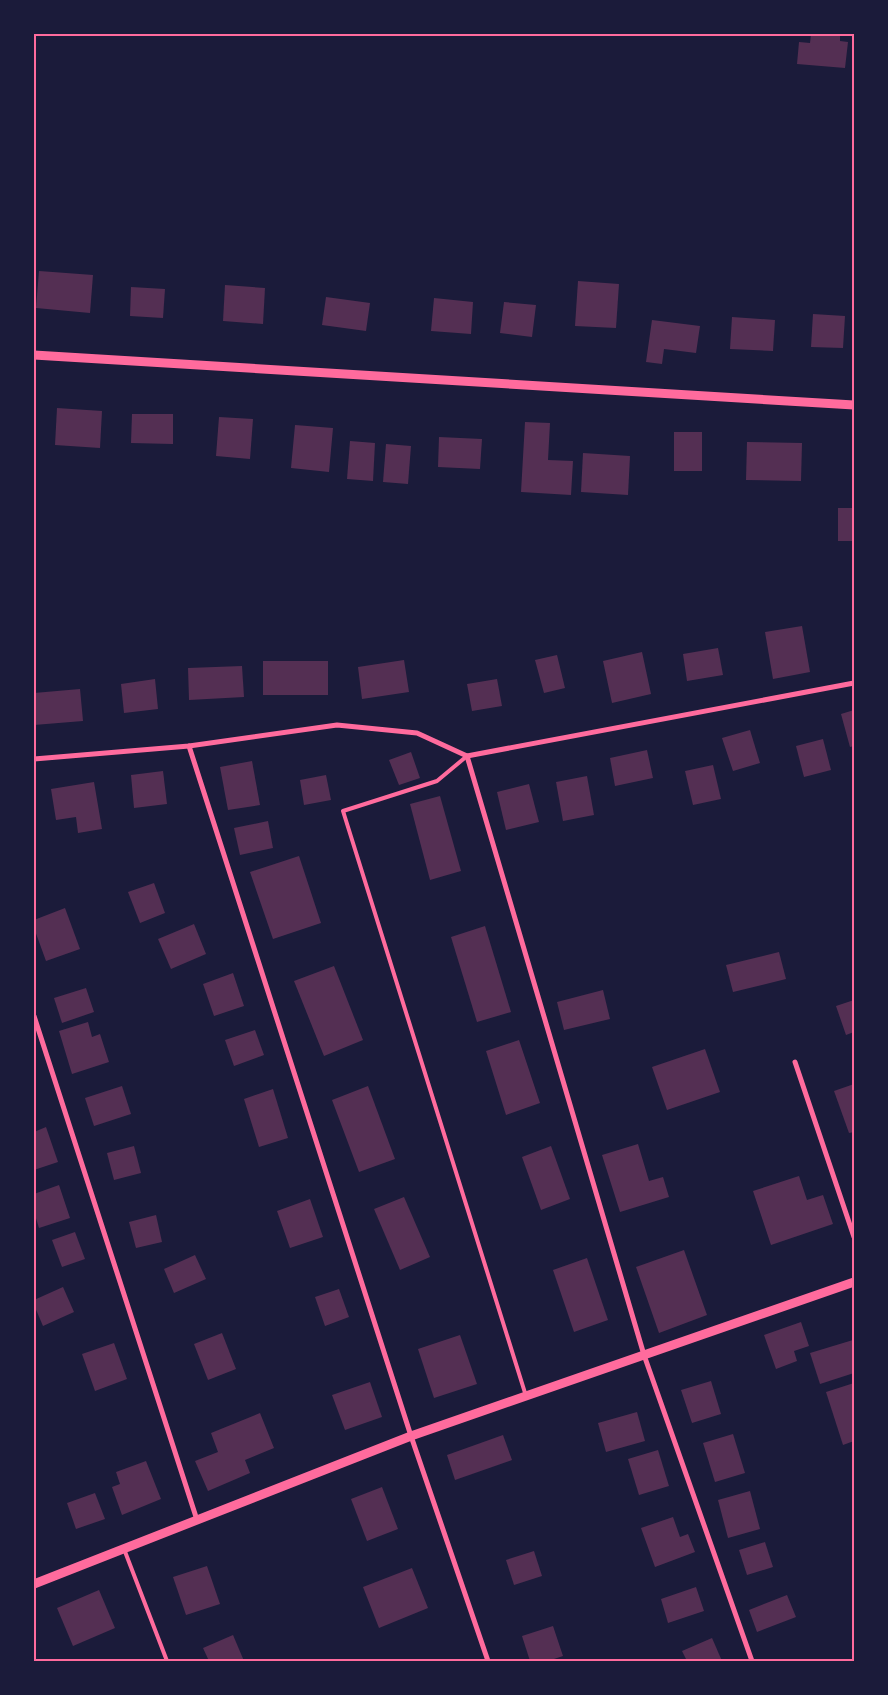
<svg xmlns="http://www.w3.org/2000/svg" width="888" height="1695" viewBox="0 0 888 1695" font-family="Mulish,sans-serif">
<rect width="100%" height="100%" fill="#1b1b3a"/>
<g fill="#542f53">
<path d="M811,34h29v7l8,1 -3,26 -48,-4 2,-22 11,1z"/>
<path d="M39,271l54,4 -3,38 -54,-5z"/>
<path d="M578,281l41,3 -3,44 -41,-2z"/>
<path d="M225,285l40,3 -2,36 -40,-3z"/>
<path d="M131,287l34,2 -2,29 -33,-2z"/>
<path d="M326,297l44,6 -4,28 -44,-6z"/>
<path d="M434,298l39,4 -2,32 -40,-3z"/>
<path d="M504,302l32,3 -4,32 -32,-4z"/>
<path d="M813,314l32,2 -2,32 -32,-1z"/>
<path d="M732,317l43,3 -2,31 -43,-2z"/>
<path d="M652,320l48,6 -4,27 -32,-4 -2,15 -16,-2z"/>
<path d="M57,408l45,3 -2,37 -45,-3z"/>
<path d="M132,414h41v30l-42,-1z"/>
<path d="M219,417l34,2 -3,40 -34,-3z"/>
<path d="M525,422l25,1 -2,37 25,1 -2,34 -50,-3z"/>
<path d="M295,425l38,3 -4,44 -38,-4z"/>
<rect x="674" y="432" width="28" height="39"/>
<path d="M439,437l43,2 -2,30 -42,-2z"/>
<path d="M350,441l25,2 -2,38 -26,-2z"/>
<path d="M747,442l55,1 -1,38 -55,-1z"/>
<path d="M386,444l25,2 -3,38 -25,-2z"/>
<path d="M583,453l47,3 -2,39 -47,-3z"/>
<rect x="838" y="508" width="16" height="33"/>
<path d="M802,626l8,46 -37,7 -8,-47z"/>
<path d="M718,648l5,27 -36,6 -4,-27z"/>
<path d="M642,652l9,42 -39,9 -9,-42z"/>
<path d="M557,655l8,33 -21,5 -9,-33z"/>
<path d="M404,660l5,32 -47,7 -4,-32z"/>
<rect x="263" y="661" width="65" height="34"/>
<path d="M242,666l2,31 -55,3 -1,-32z"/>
<path d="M155,679l3,30 -34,4 -3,-29z"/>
<path d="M497,679l5,27 -30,5 -5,-27z"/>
<path d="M80,689l3,32 -49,4v-32z"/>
<path d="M854,710v36l-4,1 -9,-33z"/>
<path d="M750,730l10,33 -27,8 -11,-33z"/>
<path d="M823,739l8,31 -27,7 -8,-31z"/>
<path d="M647,750l6,28 -38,8 -5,-28z"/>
<path d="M411,752l9,26 -21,7 -10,-25z"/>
<path d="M252,761l8,44 -32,5 -8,-43z"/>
<path d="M713,765l8,34 -28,6 -8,-34z"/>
<path d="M163,771l4,33 -33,4 -3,-33z"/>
<path d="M326,775l5,25 -27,5 -4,-25z"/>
<path d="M587,776l7,39 -31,6 -7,-39z"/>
<path d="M94,782l8,47 -24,4 -2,-16 -20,3 -5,-31z"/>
<path d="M529,784l10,38 -33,8 -9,-38z"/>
<path d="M440,796l21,75 -31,9 -20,-76z"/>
<path d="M268,821l5,27 -33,7 -6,-27z"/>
<path d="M299,856l22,67 -48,16 -23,-67z"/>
<path d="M154,883l11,30 -25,10 -12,-31z"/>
<path d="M65,908l15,41 -34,12 -12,-33v-8z"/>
<path d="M194,924l12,30 -35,15 -13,-30z"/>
<path d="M485,926l26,86 -34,10 -26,-85z"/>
<path d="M779,952l7,27 -53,13 -7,-27z"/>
<path d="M334,966l29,74 -39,16 -30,-75z"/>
<path d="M233,973l11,33 -30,10 -11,-32z"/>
<path d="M86,988l8,24 -32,11 -8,-25z"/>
<path d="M603,990l7,29 -46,11 -7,-28z"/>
<path d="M854,1000v32l-8,3 -10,-29z"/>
<path d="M88,1022l4,15 8,-3 9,28 -37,12 -13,-43z"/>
<path d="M255,1030l9,25 -30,11 -9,-26z"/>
<path d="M519,1040l21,63 -34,12 -20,-64z"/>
<path d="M705,1049l15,43 -53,18 -15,-43z"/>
<path d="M854,1084v48l-5,1 -15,-42z"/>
<path d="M122,1086l9,28 -37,12 -9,-28z"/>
<path d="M368,1086l27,73 -36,13 -27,-72z"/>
<path d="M273,1089l15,49 -29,9 -15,-48z"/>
<path d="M46,1127l12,35 -24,8v-38z"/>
<path d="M638,1144l11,37 14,-4 6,20 -49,15 -18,-57z"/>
<path d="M134,1146l7,27 -27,7 -7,-27z"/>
<path d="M551,1146l19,53 -29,11 -19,-53z"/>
<path d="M799,1176l8,24 16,-5 10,29 -62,21 -18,-54z"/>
<path d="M59,1185l11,33 -31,10 -5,-16v-18z"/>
<path d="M404,1197l26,60 -30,13 -26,-61z"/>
<path d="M310,1199l13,38 -33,11 -13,-37z"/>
<path d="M156,1215l6,27 -26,6 -7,-26z"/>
<path d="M75,1232l10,27 -23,8 -10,-27z"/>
<path d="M684,1250l23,65 -48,18 -23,-66z"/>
<path d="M195,1255l11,24 -32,14 -10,-24z"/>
<path d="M587,1258l21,62 -34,12 -21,-62z"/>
<path d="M63,1287l11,25 -31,14 -9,-21v-5z"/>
<path d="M339,1289l10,28 -24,9 -10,-29z"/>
<path d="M801,1322l8,24 -15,5 3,10 -21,8 -12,-34z"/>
<path d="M222,1333l14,36 -28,11 -14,-36z"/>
<path d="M460,1335l17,49 -43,14 -16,-49z"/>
<path d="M853,1340l1,5v28l-34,11 -10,-31z"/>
<path d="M114,1343l13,36 -32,12 -13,-37z"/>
<path d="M711,1381l10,33 -29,9 -11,-33z"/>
<path d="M370,1382l12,35 -37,13 -13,-35z"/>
<path d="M854,1383v58l-11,4 -17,-53z"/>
<path d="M637,1412l8,29 -39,11 -8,-29z"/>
<path d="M260,1413l14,35 -29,12 5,13 -42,18 -13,-30 23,-9 -7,-19z"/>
<path d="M733,1434l12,39 -30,9 -12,-39z"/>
<path d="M503,1435l9,25 -57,20 -8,-25z"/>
<path d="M658,1450l11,36 -30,9 -11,-36z"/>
<path d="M146,1461l15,38 -39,16 -10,-28 8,-3 -4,-12z"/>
<path d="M382,1487l16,42 -31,12 -16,-42z"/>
<path d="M750,1491l10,38 -32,9 -10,-38z"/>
<path d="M95,1493l10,26 -29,10 -9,-26z"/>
<path d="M673,1517l7,20 8,-3 7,18 -40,15 -14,-39z"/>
<path d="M765,1542l8,25 -26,8 -8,-25z"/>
<path d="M534,1551l8,25 -28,9 -8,-25z"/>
<path d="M207,1566l13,38 -34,11 -13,-38z"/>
<path d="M412,1568l16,40 -49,20 -16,-41z"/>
<path d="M696,1587l8,24 -36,12 -7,-24z"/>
<path d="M99,1590l16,38 -42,18 -16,-38z"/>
<path d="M787,1595l9,22 -39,15 -8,-22z"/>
<path d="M553,1626l10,30 -15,5h-18l-8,-25z"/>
<path d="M233,1635l11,26h-35l-6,-13z"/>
<path d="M712,1638l10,23h-35l-5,-10z"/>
</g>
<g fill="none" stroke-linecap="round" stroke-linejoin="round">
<g stroke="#ff6b9d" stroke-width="4">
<path d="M467,756l-30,25 -94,30 183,585"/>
<path d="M124,1549l43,112"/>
</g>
<g stroke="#ff6b9d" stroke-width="5">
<path d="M189,746l222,690 77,225"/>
<path d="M467,756l177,599 108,306"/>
<path d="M34,759l155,-13 148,-21 80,8 50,23 387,-73"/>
<path d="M34,1016l163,504"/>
<path d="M795,1062l59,175"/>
</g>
<g stroke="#ff6b9d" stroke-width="9">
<path d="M34,355l820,50"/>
<path d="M34,1584l377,-148 443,-154"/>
</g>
</g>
<rect width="888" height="1695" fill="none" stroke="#1b1b3a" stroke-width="70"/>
<rect x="35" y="35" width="818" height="1625" fill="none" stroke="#ff6b9d" stroke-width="2"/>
</svg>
